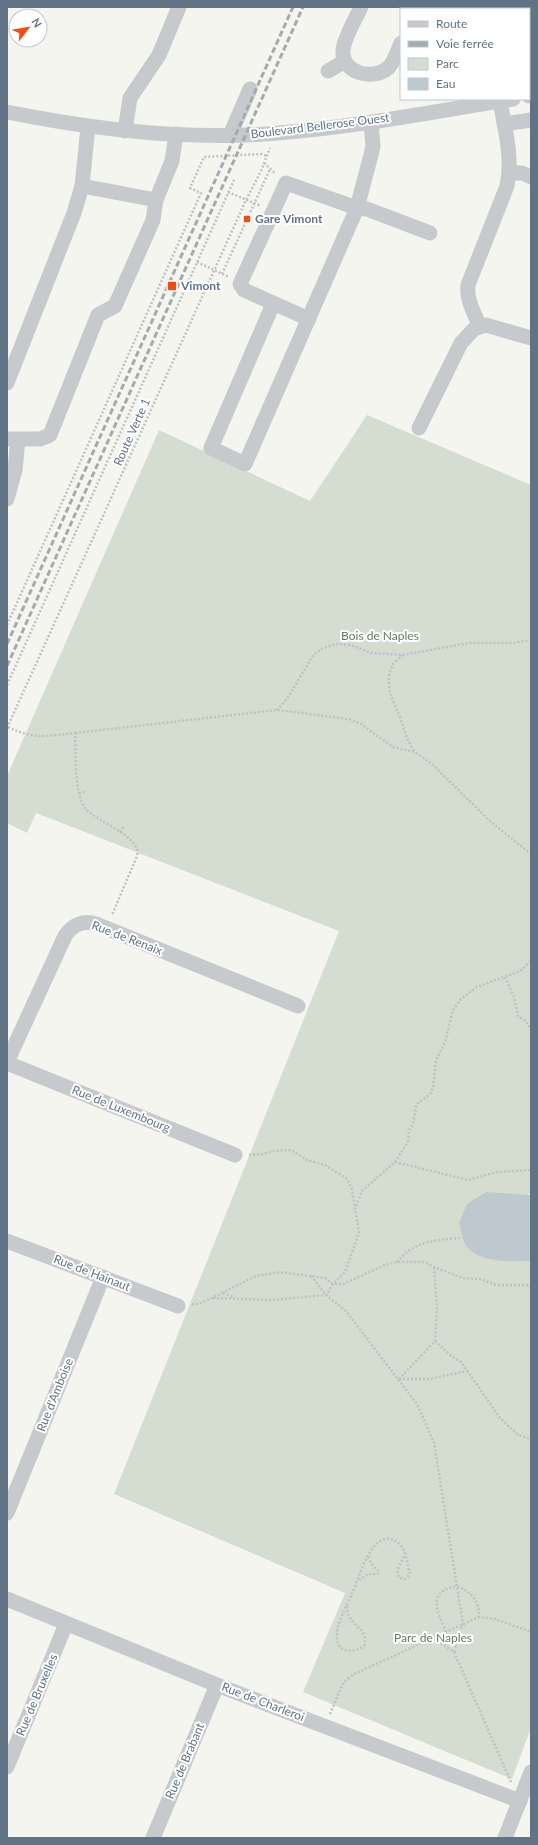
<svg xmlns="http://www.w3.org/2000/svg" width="538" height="1845" viewBox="0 0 538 1845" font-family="Lato,sans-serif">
<rect width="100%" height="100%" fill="#f5f5f0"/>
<path fill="#d5ddd1" d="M367,415l164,70v710l-3,-1 -32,66 35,1v467l-19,51 -209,-87 42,-99 -231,-99 225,-563 -303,-118 -9,20 -20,-10v-47l152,-346 151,71z"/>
<path fill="#bdc9ce" d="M486,1192l45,3v66c-20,0 -49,3 -64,-14 -4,-5 -6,-17 -8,-24l8,-19z"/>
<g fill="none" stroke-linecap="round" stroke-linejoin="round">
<g stroke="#c0c1c3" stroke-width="2.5" stroke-dasharray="2 2" stroke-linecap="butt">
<path d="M264,163l12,11"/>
<path d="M228,192l33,14"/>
<path d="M197,262l32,15"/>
<path d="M222,274l48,-105"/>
<path d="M7,625l194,-432 -11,-5 14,-31 57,-3 6,2"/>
<path d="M403,655c-3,3 -9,7 -11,11 -8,20 1,34 8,51 4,13 7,24 15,35"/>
<path d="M7,685l227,-505"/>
<path d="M277,710l10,-11 27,-45 9,-6 13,-4 15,1 20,8 32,2 66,-12h45l17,-3"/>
<path d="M8,727c27,13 38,9 67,6 1,18 -1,62 10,75 11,14 57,28 52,48l-25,59"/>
<path d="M7,728l239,-528 15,-29 9,-23"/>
<path d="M75,733l202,-23 72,9 12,5 32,23 22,5 17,12 59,58 40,32"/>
<path d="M79,793l6,-1"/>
<path d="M120,832l4,-6"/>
<path d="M505,977l9,20 4,19 8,5 5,10"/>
<path d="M249,1155l14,-1 11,-3 17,-1 16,10 18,5 22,14 5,10 7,44 -14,39 -12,12 -7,11"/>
<path d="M395,1162l73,18 29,-8 34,-2"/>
<path d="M356,1206l6,-15 33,-29 13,-20 1,-12 4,-5 3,-18 1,-3 13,-10 3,-6 3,-28 9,-18 8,-32 8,-11 16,-12 43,-16 11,-10"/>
<path d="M397,1262c17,-21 38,-22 63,-24"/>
<path d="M311,1276l15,19 19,15 72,94 17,39 29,181 -9,28 -21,-14"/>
<path d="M223,1293l12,5"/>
<path d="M213,1298l59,2 53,-5"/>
<path d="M192,1304h7l13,-6 44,-22 24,-4 45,6 8,6h10l42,-19 12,-3h27l10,5 29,11 18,1 15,6h32l3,2"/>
<path d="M435,1341l15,14 11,7 39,56 18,17 13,4"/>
<path d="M399,1379l36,-38 2,-33 -3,-41"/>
<path d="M399,1379h29l40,-8"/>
<path d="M359,1580l9,-6h10l1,-2 -8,-9 -3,-7"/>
<path d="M347,1606c-1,20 23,21 17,40 -12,8 -29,7 -27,-12 0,-11 10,-29 15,-40 6,-14 18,-58 37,-55 8,1 12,6 16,13 -1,10 -12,17 -5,26l5,1 5,-5 -5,-22"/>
<path d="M446,1632c-8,-20 -21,-40 11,-46 14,6 23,15 22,31"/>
<path d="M454,1652l57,130"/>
<path d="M330,1714l13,-31 11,-9 125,-57 16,2 36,13"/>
</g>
<g stroke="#c7cacd" stroke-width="15">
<path d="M361,7c-6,13 -16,29 -18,43 -2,23 30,31 45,18 7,-6 9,-17 13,-25"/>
<path d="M417,9l1,-2"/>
<path d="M493,9l1,-2"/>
<path d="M328,71l17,-10"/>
<path d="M529,96h2"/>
<path d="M7,112c79,16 159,26 240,23 89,-4 178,-22 266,-36"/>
<path d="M504,124l27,-4"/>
<path d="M88,127l-6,59 74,14 16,-39 4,-27"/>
<path d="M125,131l5,-33 29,-43 20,-48"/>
<path d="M230,135l20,-46"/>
<path d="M510,173h12l9,4"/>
<path d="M273,304l-62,144 34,16 112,-256 14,-53 2,-9 -2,-24"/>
<path d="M309,319l-65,-29 -4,-6 46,-101 71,25 10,1 63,24"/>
<path d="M480,326c-6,-13 -14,-26 -12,-41l39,-99c6,-28 -2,-57 -7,-85"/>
<path d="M7,383l67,-170 8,-27"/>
<path d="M419,428l42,-85 13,-14 12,-4 45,13"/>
<path d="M7,439h33l10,-4 48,-120 17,-9 38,-86 3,-20"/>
<path d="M7,499l8,-29 3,-30"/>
<path d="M7,1062l58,-126c7,-11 18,-16 31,-12l202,82"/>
<path d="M7,1063l228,92"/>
<path d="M7,1241l171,65"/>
<path d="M7,1513l96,-236"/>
<path d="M7,1599l210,86 303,116"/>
<path d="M7,1767l59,-143"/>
<path d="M153,1838l64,-153"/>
<path d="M505,1838l26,-66"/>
</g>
<g stroke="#a4aab0" stroke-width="3" stroke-dasharray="6 3" stroke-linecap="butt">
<path d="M7,644l286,-637"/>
<path d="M7,666l296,-659"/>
</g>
</g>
<g fill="#f34b12" stroke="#fff" stroke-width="1.5">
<rect x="243" y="215" width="8" height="8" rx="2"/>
<rect x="167" y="281" width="10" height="10" rx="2"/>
</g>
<g text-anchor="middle" stroke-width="4" stroke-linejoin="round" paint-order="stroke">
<g font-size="12" fill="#617485" stroke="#fff">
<text transform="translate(320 126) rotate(-7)" y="4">Boulevard Bellerose Ouest</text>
<text transform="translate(132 432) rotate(-66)" y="4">Route Verte 1</text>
<text transform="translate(127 938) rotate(21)" y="4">Rue de Renaix</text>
<text transform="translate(121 1109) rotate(22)" y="4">Rue de Luxembourg</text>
<text transform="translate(92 1273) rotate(21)" y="4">Rue de Hainaut</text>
<text transform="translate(55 1395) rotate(-68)" y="4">Rue d'Amboise</text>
<text transform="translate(37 1695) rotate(-67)" y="4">Rue de Bruxelles</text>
<text transform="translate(263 1702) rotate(21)" y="4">Rue de Charleroi</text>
<text transform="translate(185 1761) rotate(-67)" y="4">Rue de Brabant</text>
</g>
<g font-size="12" font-weight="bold" fill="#617485" stroke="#fff" text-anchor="start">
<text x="255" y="223">Gare Vimont</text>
<text x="181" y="290">Vimont</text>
</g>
<g font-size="12" fill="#657b60" stroke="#fff">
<text x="380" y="640">Bois de Naples</text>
<text x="433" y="1642">Parc de Naples</text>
</g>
</g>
<rect width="538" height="1845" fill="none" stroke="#617485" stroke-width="16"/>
<rect x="400" y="8" width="130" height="92" fill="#ffffff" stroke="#c0c7ce"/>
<rect x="408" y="21" width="20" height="6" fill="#c7cacd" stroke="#c0c7ce"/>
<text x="436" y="28" font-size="12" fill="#617485">Route</text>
<rect x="408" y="41" width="20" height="6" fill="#a4aab0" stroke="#c0c7ce"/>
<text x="436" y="48" font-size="12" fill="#617485">Voie ferrée</text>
<rect x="408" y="58" width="20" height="12" fill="#d5ddd1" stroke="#c0c7ce"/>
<text x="436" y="68" font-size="12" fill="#617485">Parc</text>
<rect x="408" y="78" width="20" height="12" fill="#bdc9ce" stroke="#c0c7ce"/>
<text x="436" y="88" font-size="12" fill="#617485">Eau</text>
<g transform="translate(28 28) rotate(59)"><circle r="19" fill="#ffffff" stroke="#c0c7ce"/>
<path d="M0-3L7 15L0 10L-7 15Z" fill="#f34b12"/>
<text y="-6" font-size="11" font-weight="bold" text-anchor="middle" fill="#617485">N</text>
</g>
</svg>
